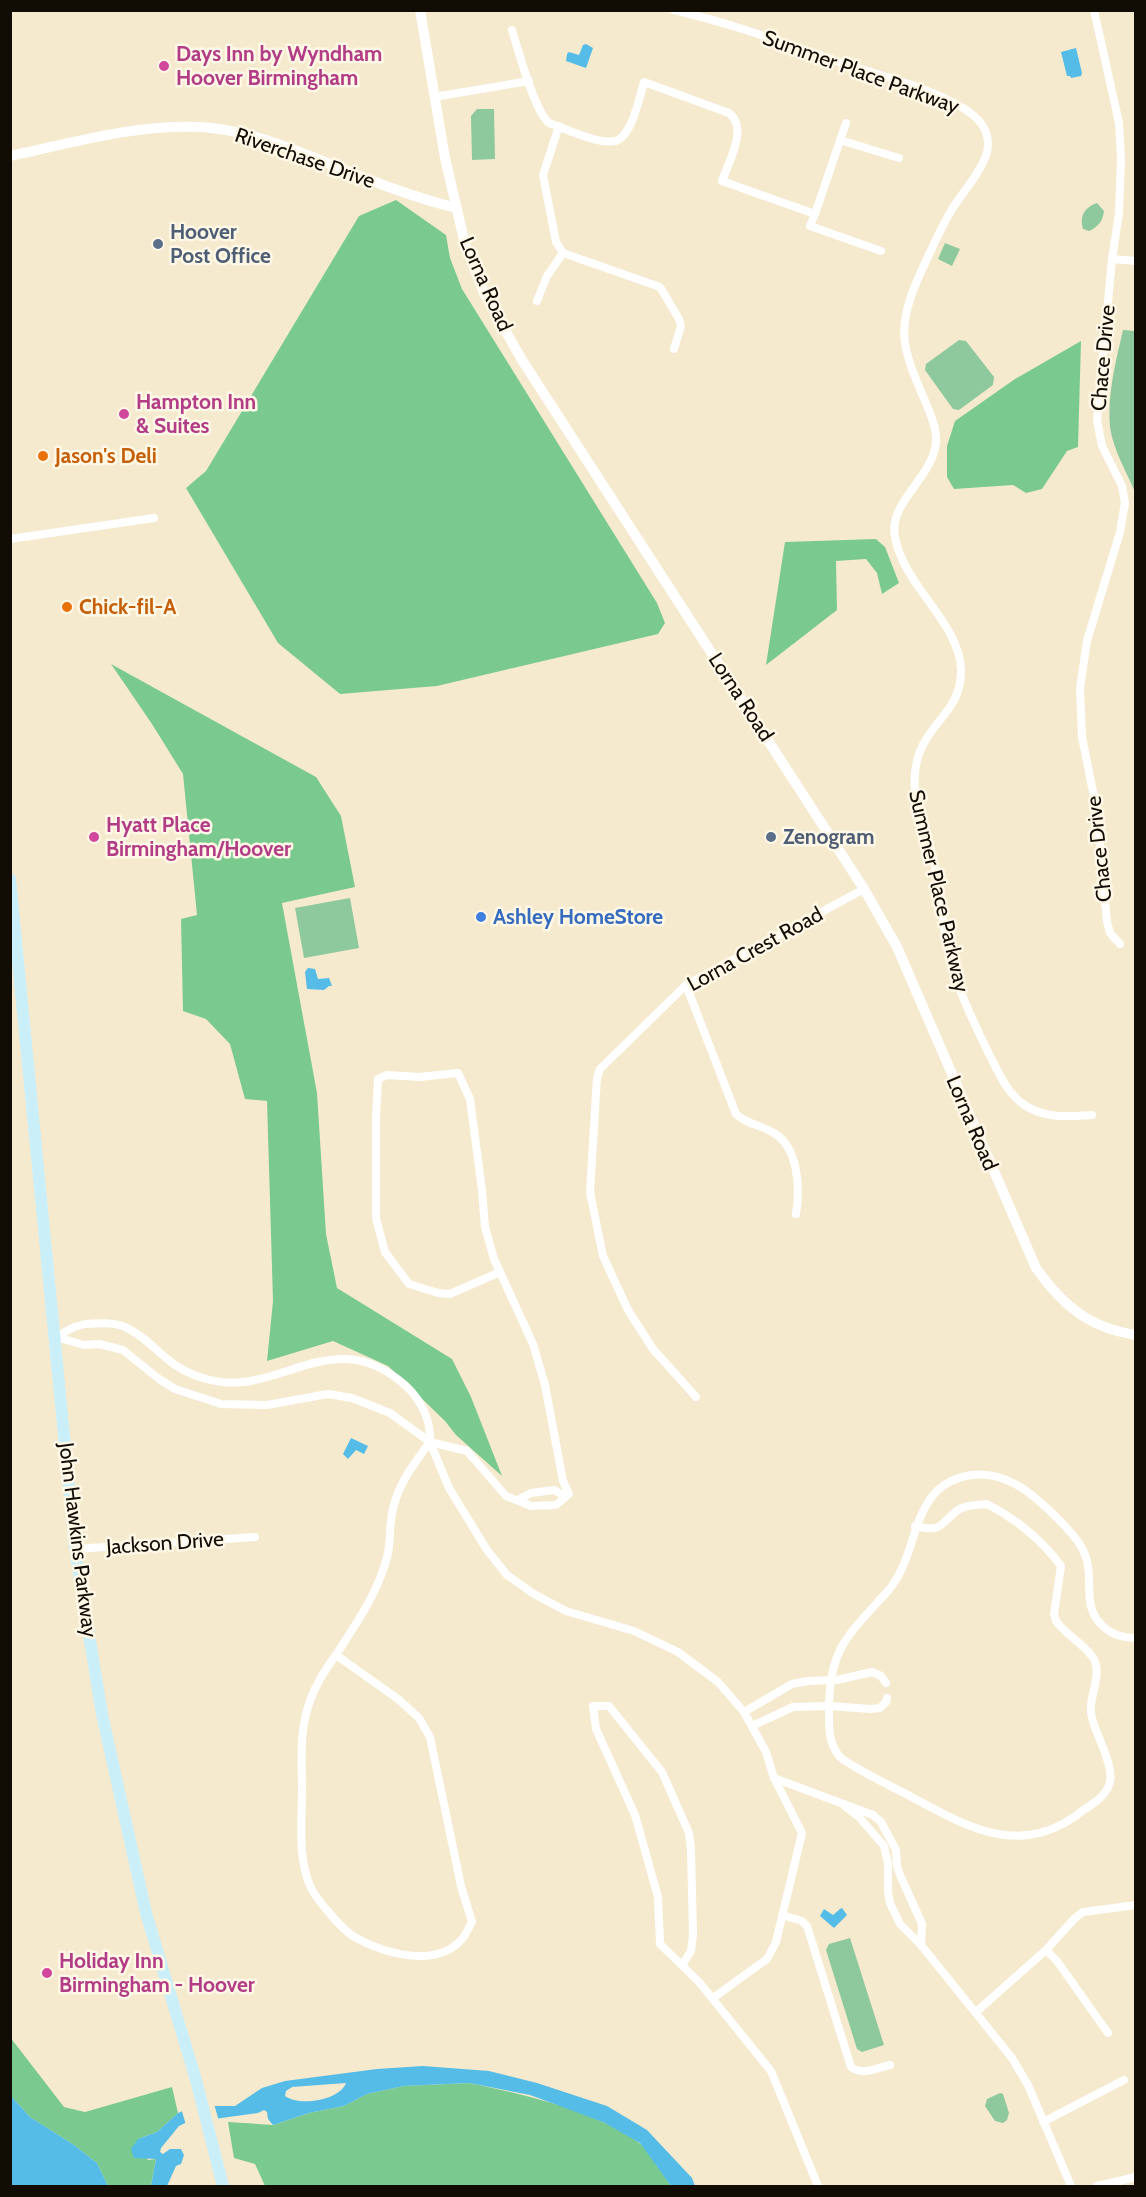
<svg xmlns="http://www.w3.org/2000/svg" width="1146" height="2197" viewBox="0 0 1146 2197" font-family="Cabin,sans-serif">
<rect width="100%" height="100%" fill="#f6eace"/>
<g fill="#8ec99d">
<path d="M477,109h17l1,50 -23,1 -1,-44z"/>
<path d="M1097,203l7,8c-1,10 -6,16 -15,20l-6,-2c-4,-13 2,-22 14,-26z"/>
<path d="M945,243l15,6 -8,17 -14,-7z"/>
<path d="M1123,330l12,1v161c-9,-21 -22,-43 -25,-65 -3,-33 6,-66 13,-97z"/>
<path d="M959,340l7,1 28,36 -1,8 -34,25 -6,-1 -28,-39 1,-6z"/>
<path d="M350,898l9,50 -55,10 -9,-50z"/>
<path d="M850,1938l34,107 -22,7 -5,-3 -31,-99 3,-6z"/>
<path d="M1000,2093l3,1 6,19 -2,7 -4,3 -8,-2 -10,-15 2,-7z"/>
</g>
<g fill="#7aca90">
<path d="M396,200l50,35 4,23 12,31 195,314 8,20 -7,11 -221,52 -97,8 -62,-51 -92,-155 20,-17 153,-255z"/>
<path d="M1081,341l-3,106 -11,4 -25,38 -16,4 -13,-8 -59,4 -7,-12v-31l8,-25 60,-42z"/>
<path d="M876,539l9,8 14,36 -17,11 -5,-21 -11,-14 -30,2 1,49 -71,55 19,-123z"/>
<path d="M111,664l205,113 25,39 14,71 -73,16 35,190 9,141 11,54 115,71 19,38 31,79 -46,-41 -11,-14 -57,-55 -55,-25 -66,20 6,-60 -6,-200 -22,-2 -15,-55 -24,-25 -23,-8 -2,-92 16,-4 -14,-141 -31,-50z"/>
<path d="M10,2037l54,70 21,5 87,-25 6,26 -21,19 -19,7 10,21 8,-1 -5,27h-43l-11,-23 -23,-18 -44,-28 -19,-21z"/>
<path d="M469,2083c53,11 125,27 169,59 11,8 26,33 33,44h-406l-10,-22 -21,-6 -6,-36 45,3 36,-12 35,-7 23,-12 37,-8z"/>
</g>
<g fill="#54bce7" fill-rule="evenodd">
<path d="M586,44l7,4 -7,20 -20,-7 1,-7 2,-2 10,3 4,-10z"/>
<path d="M1076,48l6,25 -1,3 -10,2 -1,-2h-3l-6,-24z"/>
<path d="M308,968l7,1 3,10 11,-1 3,8h-3l-5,4 -17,-1 -2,-17z"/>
<path d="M351,1438l17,8 -4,8 -8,-4 -8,9 -5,-5z"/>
<path d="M842,1908l5,7 -13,13 -14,-12 4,-7 9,6 7,-6z"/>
<path d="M423,2066l66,5 48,12 70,23 40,24 45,48 3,8h-24l-31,-43 -37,-21 -73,-27 -61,-12 -65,3 -37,8 -23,12 -35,7 -36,12 -5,-6 -1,-7 -3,-2 -6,3 -73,10 -6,3 -18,22 -1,4 3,2 7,-5h11l3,6 -3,9 -5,2 -9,20h-16l5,-27 -22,-1 -3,-9 7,-10 19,-7 21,-19 16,-7h41l27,-18 23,-7 92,-12zM346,2083c-6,17 -46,24 -61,13l1,-5 6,-4z"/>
<path d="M11,2096l19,21 44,28 23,18 11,23h-97z"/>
</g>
<path fill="#f6eace" d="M194,2103l20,1 5,17 -33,4 -5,-17z"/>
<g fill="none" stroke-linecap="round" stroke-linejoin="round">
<g stroke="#fff" stroke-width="8">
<path d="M674,10c60,14 116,35 174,55 35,11 73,21 106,38 10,5 22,12 29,23 4,7 6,17 4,26 -5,19 -26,42 -36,59 -12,20 -21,42 -31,63 -25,56 -18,73 5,127 5,12 12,27 11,41 -3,36 -48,60 -41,95 8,48 65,86 66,133 0,40 -27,48 -40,79 -6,13 -7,28 -6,42 7,30 17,59 23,89 4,19 4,40 8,59 7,41 25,78 43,115 10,19 18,40 37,52 21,13 42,10 66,9"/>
<path d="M1094,10l25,113 2,37 -2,53 -7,46 -15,161 5,26 20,40 3,17 -5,29 -33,109 -7,47 2,49 15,75 10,110 3,11 10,11"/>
<path d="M512,30c7,22 22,80 37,93 15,5 59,27 72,15 13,-12 18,-39 23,-56l85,31c20,15 -1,50 -7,68l93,33 31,-91"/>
<path d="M434,97l95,-16"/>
<path d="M840,140l59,18"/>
<path d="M815,214l-5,12 71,25"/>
<path d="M563,253l97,34 19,32 2,7 -7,23"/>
<path d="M1112,259l24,2"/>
<path d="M537,301l10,-25 16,-23 -7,-11 -13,-67 16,-49"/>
<path d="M10,539l144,-21"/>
<path d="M686,985l50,129c13,12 24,10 38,19 25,15 26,56 22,81"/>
<path d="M85,1324c13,-1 28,-2 40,3 16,7 28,20 41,31 10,9 26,17 40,21 73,21 126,-60 200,7 16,15 25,35 24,56l-40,-29 -38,-15 -24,-4 -61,11 -46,-1 -46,-15 -16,-10 -36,-29 -24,-6 -15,1 -28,-8 18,-10z"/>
<path d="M696,1397l-43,-48 -25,-39 -25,-54 -13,-64 7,-114 3,-9 86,-84 178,-96"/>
<path d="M430,1442l37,9 39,45 25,10 25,-1 13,-11 -6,-13 -18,-96 -12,-41 -39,-85 -9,-32 -3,-37 -12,-91 -12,-26 -39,4 -32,-2 -9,4 -2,39v100l9,34 24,32 29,9 12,1 50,-22"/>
<path d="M430,1442l19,46 38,62 20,25 27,19 32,17 68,20 44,21 40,30 26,30 22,40 8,26 28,55 -26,109 -9,17 -54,39"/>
<path d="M518,1500l13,-7 23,-3 11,6"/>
<path d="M915,1526c28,7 24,-2 43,-16 7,-5 21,-5 29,-6 28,14 56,37 74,62l-7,48 2,7c9,13 25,21 35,34 15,18 -5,42 1,63 4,18 24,50 17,67 -5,14 -21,21 -32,30 -61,44 -114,9 -171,-21 -15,-8 -57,-28 -67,-38 -10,-13 -10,-26 -10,-41 -1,-65 17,-78 58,-123 35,-38 20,-108 85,-117 14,-2 30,2 43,9 18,9 61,49 69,68 12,27 -5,55 21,76 9,8 19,10 31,10"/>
<path d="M75,1549l180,-12"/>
<path d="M336,1655l62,44 21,19 11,19 31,149 11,36c-3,5 -6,12 -9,16 -26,31 -77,16 -107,0 -12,-6 -39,-38 -45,-50 -14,-30 -9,-68 -9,-100 0,-21 -2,-43 2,-64 4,-26 16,-48 32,-69z"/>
<path d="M336,1655c19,-30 40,-59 50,-94 5,-16 3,-26 5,-41 3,-30 21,-54 39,-78"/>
<path d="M744,1712l48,-28 16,-3 29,-1 35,-8 9,4 5,7"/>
<path d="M752,1726l41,-19 36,-1 42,3 9,-1 6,-6 1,-4"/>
<path d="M774,1778l99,37 8,7 15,28 1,16 3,9 22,49 -1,21"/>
<path d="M845,1806l14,11 25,29 4,18v27l2,12 10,21 21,21 91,113 16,27 43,101"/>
<path d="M782,1915l20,6 5,5 44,141c11,9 26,1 39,-2"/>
<path d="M1046,1950l11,11 51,72"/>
<path d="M683,1964l8,-13 2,-16 -2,-86 -2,-16 -27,-61 -53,-66h-16l3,23 39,86 23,82 2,47 39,38 72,89 47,115"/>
<path d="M976,2012l70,-62 28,-31 9,-7 53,-7"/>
<path d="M1043,2122l81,-42"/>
<path d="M1097,2186l39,-9"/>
</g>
<g stroke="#fff" stroke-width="10">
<path d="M420,10l25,148 20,86 19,49 38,67 342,529 33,58 139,321c26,37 53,60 100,67"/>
<path d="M10,156c62,-13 126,-32 190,-29 57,3 112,31 165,51 30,12 60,22 91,30"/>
</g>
<path stroke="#cbeff9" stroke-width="12" d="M10,879l65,670 27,165 44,199 50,167 27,106"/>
</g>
<g fill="#d1479c" stroke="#fff8e7" stroke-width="2">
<circle cx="164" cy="66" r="6"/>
<circle cx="124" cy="414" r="6"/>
<circle cx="94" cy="837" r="6"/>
<circle cx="47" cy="1973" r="6"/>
</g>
<g fill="#5c6f8a" stroke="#fff8e7" stroke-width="2">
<circle cx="158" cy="244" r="6"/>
<circle cx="771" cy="837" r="6"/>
</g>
<g fill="#e8710a" stroke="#fff8e7" stroke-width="2">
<circle cx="43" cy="456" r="6"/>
<circle cx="67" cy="607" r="6"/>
</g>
<circle fill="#3f7fe0" stroke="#fff8e7" stroke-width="2" cx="481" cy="917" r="6"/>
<g text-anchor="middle" stroke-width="5" stroke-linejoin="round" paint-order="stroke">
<g font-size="21" font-weight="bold" fill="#b23c85" stroke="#fff8e7" text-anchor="start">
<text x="176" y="61">Days Inn by Wyndham<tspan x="176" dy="24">Hoover Birmingham</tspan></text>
<text x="136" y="409">Hampton Inn<tspan x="136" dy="24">&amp; Suites</tspan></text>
<text x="106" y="832">Hyatt Place<tspan x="106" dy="24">Birmingham/Hoover</tspan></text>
<text x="59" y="1968">Holiday Inn<tspan x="59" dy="24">Birmingham - Hoover</tspan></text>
</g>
<g font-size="21" fill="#110d05" stroke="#fff8e7">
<text transform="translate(861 72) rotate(20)" y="7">Summer Place Parkway</text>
<text transform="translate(305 158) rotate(19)" y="7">Riverchase Drive</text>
<text transform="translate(486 284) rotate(66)" y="7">Lorna Road</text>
<text transform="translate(1103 358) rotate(-85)" y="7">Chace Drive</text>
<text transform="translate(741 697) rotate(57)" y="7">Lorna Road</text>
<text transform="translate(1099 849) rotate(-96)" y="7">Chace Drive</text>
<text transform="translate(939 891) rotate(77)" y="7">Summer Place Parkway</text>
<text transform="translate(755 949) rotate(-29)" y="7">Lorna Crest Road</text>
<text transform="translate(972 1123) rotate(67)" y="7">Lorna Road</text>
<text transform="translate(78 1540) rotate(83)" y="7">John Hawkins Parkway</text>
<text transform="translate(165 1543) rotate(-4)" y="7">Jackson Drive</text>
</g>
<g font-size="21" font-weight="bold" fill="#4e5e75" stroke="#fff8e7" text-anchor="start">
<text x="170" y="239">Hoover<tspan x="170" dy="24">Post Office</tspan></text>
<text x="783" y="844">Zenogram</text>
</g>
<g font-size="21" font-weight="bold" fill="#c56008" stroke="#fff8e7" text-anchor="start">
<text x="55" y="463">Jason's Deli</text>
<text x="79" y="614">Chick-fil-A</text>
</g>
<g font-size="21" font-weight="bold" fill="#366cbe" stroke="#fff8e7" text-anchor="start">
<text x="493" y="924">Ashley HomeStore</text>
</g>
</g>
<rect width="1146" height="2197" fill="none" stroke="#110d05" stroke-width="24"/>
</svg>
